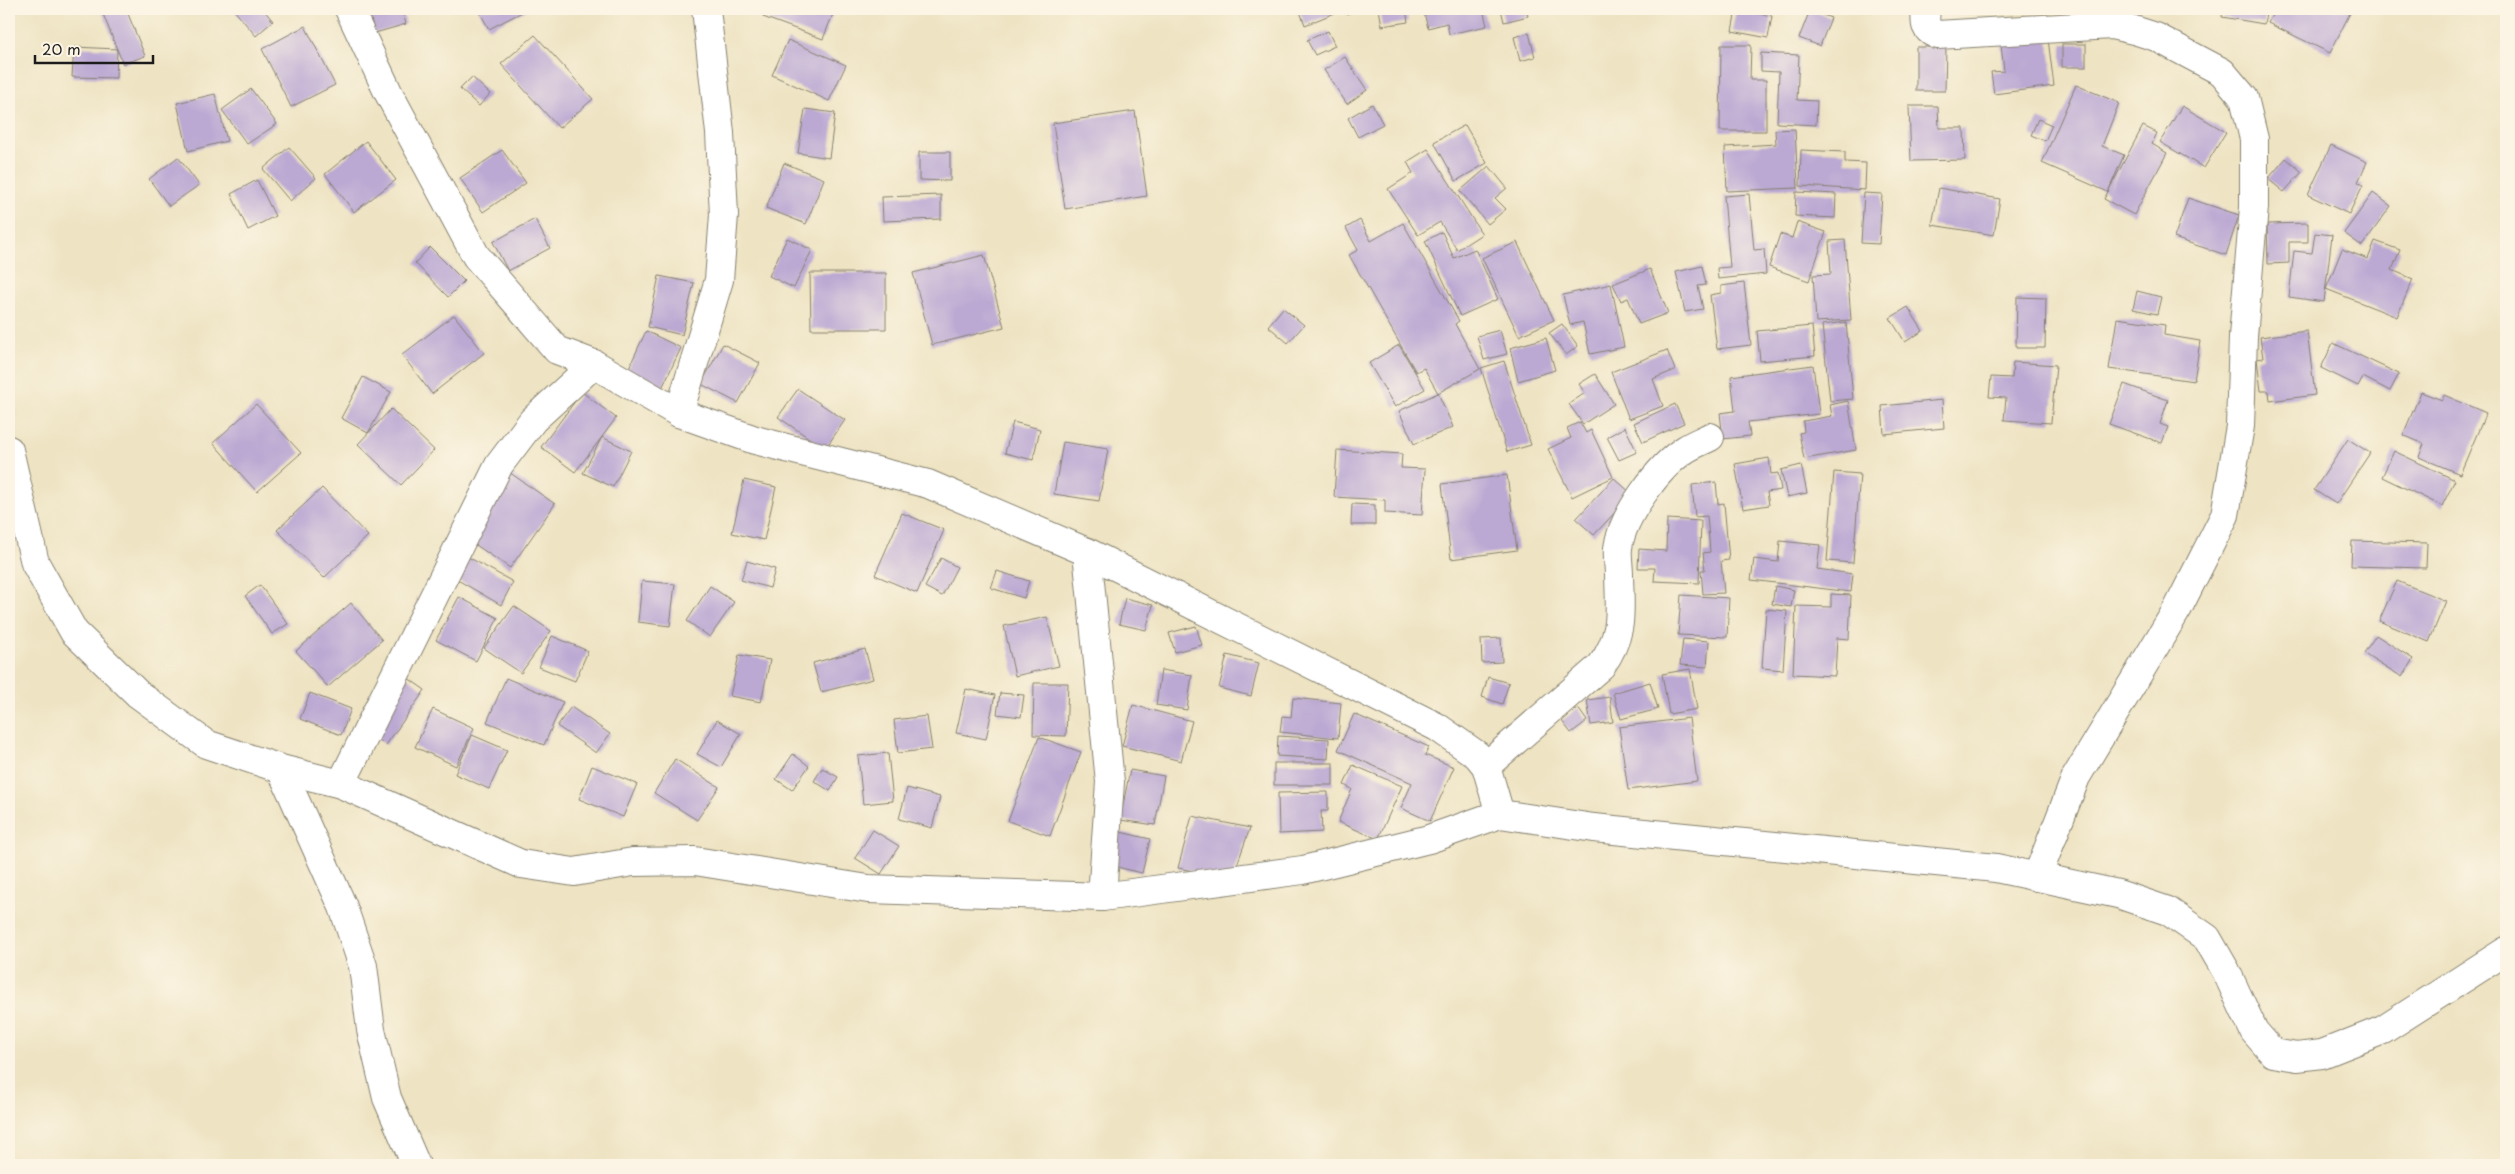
<svg xmlns="http://www.w3.org/2000/svg" width="2515" height="1174" viewBox="0 0 2515 1174" font-family="'Playpen Sans',sans-serif">
<rect width="100%" height="100%" fill="#fcf5e5"/>
<filter id="ink" filterUnits="userSpaceOnUse"><feTurbulence type="fractalNoise" baseFrequency=".02" numOctaves="2"/><feDisplacementMap in="SourceGraphic" scale="10" xChannelSelector="R" yChannelSelector="G"/><feConvolveMatrix kernelMatrix="1 2 1 2 8 2 1 2 1" color-interpolation-filters="sRGB"/></filter>
<filter id="wash" filterUnits="userSpaceOnUse"><feTurbulence type="fractalNoise" baseFrequency=".0096" numOctaves="4" result="noise"/><feDisplacementMap in="SourceGraphic" scale="20" xChannelSelector="R" yChannelSelector="G"/><feGaussianBlur stdDeviation="1.12" result="paint"/><feColorMatrix in="noise" values="0 0 0 0 0 0 0 0 0 0 0 0 0 0 0 0 0 1.4 0 .05"/><feComposite in="paint" operator="in"/></filter>
<g filter="url(#wash)">
<rect width="100%" height="100%" fill="#eee3c2"/>
<g id="blocks">
<g fill="#bba8d3">
<path d="M101,9h25l19,47 -22,8z"/>
<path d="M233,9h30l10,12 -17,15z"/>
<path d="M368,9h34l4,15 -31,9z"/>
<path d="M478,9h50l-39,20z"/>
<path d="M766,9h53l14,5 -10,25 -60,-22z"/>
<path d="M1299,9h42l1,1 -37,15z"/>
<path d="M1344,9h18l-16,5z"/>
<path d="M1379,9h27l2,13 -26,4z"/>
<path d="M1423,9h60l4,17 -38,8 -2,-11 -19,5z"/>
<path d="M1501,9h25l2,7 -24,6z"/>
<path d="M2077,9h28v6l-28,1z"/>
<path d="M2223,9h44l-3,15 -42,-7z"/>
<path d="M2275,9h77l-22,44 -62,-30z"/>
<path d="M1736,10l36,6 -4,22 -36,-7z"/>
<path d="M1810,10l21,8 -11,28 -21,-8z"/>
<path d="M305,26l30,59 -44,22 -29,-58z"/>
<path d="M1328,31l7,15 -20,9 -8,-15z"/>
<path d="M1529,33l6,24 -15,4 -6,-24z"/>
<path d="M535,35l58,64 -34,29 -58,-64z"/>
<path d="M2048,39l6,47 -60,8 -3,-22 13,-1 -3,-26z"/>
<path d="M788,40l58,25 -17,36 -57,-26z"/>
<rect x="2062" y="44" width="24" height="23"/>
<path d="M1721,45h30l-1,35h16v51h-46z"/>
<path d="M74,47l43,2 -1,29 -44,-1z"/>
<path d="M1916,47h30l-1,44h-29z"/>
<path d="M1761,53l38,2 -2,45 20,1 -1,24 -39,-2 2,-51 -18,-1z"/>
<path d="M1345,57l22,33 -20,14 -23,-34z"/>
<path d="M472,77l18,17 -11,12 -19,-17z"/>
<path d="M2076,85l43,18 -17,43 22,9 -16,37 -66,-29z"/>
<path d="M251,89l26,35 -30,20 -25,-34z"/>
<path d="M215,94l12,47 -39,10 -11,-48z"/>
<path d="M1372,104l11,20 -25,13 -10,-19z"/>
<path d="M1909,106h29l1,22h25l1,32 -54,1z"/>
<path d="M2182,106l44,26 -22,36 -44,-26z"/>
<path d="M805,109l30,4 -6,45 -31,-5z"/>
<path d="M1135,111l12,85 -82,13 -12,-86z"/>
<path d="M2038,119l14,6 -7,16 -14,-6z"/>
<path d="M1465,125l22,38 -31,18 -22,-39z"/>
<path d="M2143,126l14,7 -5,11 15,9 -33,62 -30,-16z"/>
<path d="M1795,129l3,59 -71,3 -2,-44 51,-3 -1,-14z"/>
<path d="M366,141l30,39 -42,32 -29,-38z"/>
<path d="M2331,145l36,17 -9,20 5,3 -14,29 -41,-19z"/>
<path d="M289,147l27,31 -26,23 -27,-32z"/>
<path d="M1428,149l54,85 -25,16 -17,-28 -22,13 -30,-46 25,-16 -6,-11z"/>
<path d="M502,150l24,33 -43,29 -23,-34z"/>
<path d="M1801,150l44,2v10l21,1 -1,27 -65,-4z"/>
<path d="M919,152h31v29l-31,-1z"/>
<path d="M178,157l21,28 -30,21 -20,-27z"/>
<path d="M2286,158l16,14 -18,20 -16,-13z"/>
<path d="M784,163l40,16 -18,45 -40,-16z"/>
<path d="M1489,166l18,22 -12,10 11,11 -18,15 -28,-33z"/>
<path d="M257,180l18,36 -27,14 -17,-36z"/>
<path d="M1939,188l61,11 -6,36 -62,-10z"/>
<path d="M1796,192l40,2 -1,24 -40,-2z"/>
<path d="M1864,193l18,1 -3,50 -18,-1z"/>
<path d="M2373,193l18,13 -29,40 -18,-13z"/>
<path d="M1749,194l5,56 10,-1 2,25 -48,5 -1,-11 13,-1 -6,-71z"/>
<path d="M941,195v24l-58,2 -1,-24z"/>
<path d="M2188,198l51,17 -13,40 -52,-17z"/>
<path d="M535,219l15,29 -42,23 -15,-29z"/>
<path d="M1360,220l11,21 32,-18 56,98 -4,3 25,45 -42,24 -14,-25 -8,4 -67,-117 9,-5 -12,-22z"/>
<path d="M1797,222l29,10 -17,49 -40,-14 11,-33 12,4z"/>
<path d="M2308,223v19h-19v21l-21,1 -1,-40z"/>
<path d="M1442,232l12,26 21,-9 23,50 -38,17 -35,-75z"/>
<path d="M2315,233l17,2 -8,67 -35,-5 5,-46 18,2z"/>
<path d="M787,238l25,12 -18,38 -25,-12z"/>
<path d="M1845,240l6,80 -35,2 -3,-47 18,-1 -2,-33z"/>
<path d="M2375,241l25,9 -8,20 21,9 -16,38 -71,-28 16,-40 26,10z"/>
<path d="M1517,242l37,78 -35,16 -37,-78z"/>
<path d="M430,247l34,34 -16,16 -33,-34z"/>
<path d="M984,255l20,72 -72,18 -19,-72z"/>
<path d="M1702,266l4,19 -8,1 5,23 -18,3 -9,-40z"/>
<path d="M1650,269l18,44 -29,11 -11,-26 -7,3 -8,-17z"/>
<path d="M810,273h76v56h-75z"/>
<path d="M659,276l35,7 -12,52 -34,-8z"/>
<path d="M1744,283l7,62 -34,4 -7,-54 11,-2v-7z"/>
<path d="M1611,284l13,63 -34,7 -7,-32 -13,3 -7,-30z"/>
<path d="M2137,291l24,6 -4,17 -24,-5z"/>
<path d="M2017,297l29,1 -1,50h-29z"/>
<path d="M1908,307l15,24 -18,11 -15,-24z"/>
<path d="M1283,308l21,17 -16,18 -20,-17z"/>
<path d="M454,315l30,38 -52,41 -30,-39z"/>
<path d="M2117,318l48,7 -1,10 36,6 -6,40 -85,-12z"/>
<path d="M1846,322l7,77 -23,2 -8,-76z"/>
<path d="M1562,324l16,22 -12,9 -17,-22z"/>
<path d="M1812,326l3,30 -55,5 -3,-30z"/>
<path d="M1500,330l7,24 -23,6 -7,-24z"/>
<path d="M646,331l35,17 -20,42 -35,-16z"/>
<path d="M2307,331l8,64 -45,6 -1,-10h-8l-4,-32 6,-1 -3,-21z"/>
<path d="M1546,338l9,32 -37,11 -8,-33z"/>
<path d="M2333,343l66,31 -9,17 -27,-14 -5,9 -37,-18z"/>
<path d="M723,344l37,19 -22,40 -37,-19z"/>
<path d="M1399,345l26,44 -30,18 -26,-44z"/>
<path d="M1667,350l8,20 -22,9 10,27 -34,13 -18,-47z"/>
<path d="M1504,361l27,84 -24,7 -26,-84z"/>
<path d="M2013,362l43,3 -5,58 -47,-3 2,-22 -17,-1 2,-20 21,1z"/>
<path d="M1813,365l6,49 -71,8 2,14 -27,3 -3,-26 15,-2 -4,-35z"/>
<path d="M1595,374l19,30 -31,20 -14,-20 16,-11 -6,-9z"/>
<path d="M363,377l28,15 -23,41 -27,-15z"/>
<path d="M2124,384l44,16 -8,24 8,3 -6,16 -53,-19z"/>
<path d="M798,389l47,31 -20,29 -47,-32z"/>
<path d="M582,392l34,26 -14,19 29,14 -18,36 -30,-14 19,-36 -27,35 -34,-25z"/>
<path d="M2421,392l21,8 2,-5 42,18 -26,61 -41,-17 5,-13 -21,-9z"/>
<path d="M1438,393l15,34 -39,17 -15,-33z"/>
<path d="M1942,400l2,28 -60,6 -2,-28z"/>
<path d="M1848,401l8,49 -52,9 -5,-26 5,-1 -1,-11 29,-5 -2,-11z"/>
<path d="M256,404l45,49 -44,39 -44,-49z"/>
<path d="M1675,404l9,19 -41,19 -9,-19z"/>
<path d="M391,409l43,41 -33,35 -43,-41z"/>
<path d="M1013,422l27,7 -7,31 -28,-7z"/>
<path d="M1580,422l6,11 5,-3 22,47 -41,20 -24,-48 23,-11 -4,-10z"/>
<path d="M1625,427l12,25 -18,8 -12,-23z"/>
<path d="M2348,439l22,14 -34,51 -22,-14z"/>
<path d="M1063,442l45,7 -9,52 -45,-7z"/>
<path d="M1337,450l65,4 -1,14 24,1 -3,46 -37,-2v-13l-51,-3z"/>
<path d="M2394,451l61,29 -13,26 -60,-29z"/>
<path d="M1769,458l2,16 7,-1 3,17 -14,2 2,13 -26,4 -8,-45z"/>
<path d="M1801,465l6,28 -20,4 -6,-27z"/>
<path d="M506,470l49,34 -45,64 -49,-33z"/>
<path d="M1834,472l26,2 -7,89 -26,-2z"/>
<path d="M1507,475l10,75 -66,9 -9,-75z"/>
<path d="M1614,478l18,16 -38,41 -18,-16z"/>
<path d="M744,480l32,7 -12,53 -32,-7z"/>
<path d="M1716,482l2,22 6,-1 5,57 -8,1 3,32 -21,1 -2,-24h4l-2,-17 7,-1 -3,-36 -12,1 -3,-32z"/>
<path d="M322,488l46,48 -44,42 -47,-48z"/>
<path d="M1352,504l23,1v20h-24z"/>
<path d="M902,513l42,17 -27,63 -42,-18z"/>
<path d="M1667,519l34,2 -2,62 -45,-2 1,-13h-17l1,-19 27,2z"/>
<path d="M1780,541l40,4 -3,24 36,5 -2,18 -100,-12 3,-21 24,3z"/>
<path d="M2352,541l75,2 -1,25 -75,-2z"/>
<path d="M468,557l45,25 -12,23 -45,-26z"/>
<path d="M941,558l16,9 -15,29 -17,-9z"/>
<path d="M747,561l28,8 -5,19 -29,-8z"/>
<path d="M997,571l32,10 -5,17 -33,-10z"/>
<path d="M642,581l33,3 -5,42 -32,-4z"/>
<path d="M2397,581l49,20 -17,41 -50,-21z"/>
<path d="M260,585l28,39 -16,10 -27,-38z"/>
<path d="M710,586l24,16 -24,35 -23,-16z"/>
<path d="M1775,586l19,4 -3,17 -19,-3z"/>
<path d="M1831,594l20,1 -2,44 -12,-1 -2,38 -42,-2 3,-68 35,1z"/>
<path d="M1681,595l48,3 -2,39 -49,-2z"/>
<path d="M459,597l39,21 -22,43 -40,-21z"/>
<path d="M1125,598l28,7 -7,25 -27,-6z"/>
<path d="M351,603l31,37 -54,47 -32,-36z"/>
<path d="M514,606l37,25 -30,42 -37,-25z"/>
<path d="M1766,609l21,2 -4,59 -21,-2z"/>
<path d="M1047,617l12,49 -44,10 -11,-50z"/>
<path d="M1196,626l6,19 -27,7 -6,-19z"/>
<path d="M2376,635l37,24 -11,18 -38,-24z"/>
<path d="M552,636l36,15 -13,30 -36,-14z"/>
<path d="M1501,638l1,24 -20,1 -1,-24z"/>
<path d="M1683,639l26,2 -2,26 -27,-2z"/>
<path d="M865,649l8,30 -52,13 -8,-29z"/>
<path d="M739,655l31,5 -9,42 -31,-6z"/>
<path d="M1227,655l32,8 -8,33 -32,-8z"/>
<path d="M1690,669l7,40 -28,5 -7,-40z"/>
<path d="M1161,670l31,5 -5,35 -31,-5z"/>
<path d="M405,676l20,14 -39,55 -19,-14z"/>
<path d="M1488,677l21,6 -7,21 -20,-7z"/>
<path d="M506,678l57,24 -19,43 -57,-23z"/>
<path d="M1650,682l8,27 -37,10 -8,-26z"/>
<path d="M1034,683h34l-2,53 -33,-1z"/>
<path d="M966,689l29,6 -9,44 -30,-6z"/>
<path d="M310,693l41,16 -10,26 -41,-16z"/>
<path d="M1000,693l24,2 -3,22 -24,-3z"/>
<path d="M1610,697l3,25 -22,3 -4,-25z"/>
<path d="M1293,698l48,5 -3,35 -58,-6 2,-16 9,1z"/>
<path d="M1133,705l59,16 -11,40 -59,-15z"/>
<path d="M571,707l39,27 -14,19 -39,-27z"/>
<path d="M1578,708l9,13 -16,12 -9,-12z"/>
<path d="M433,709l41,19 -18,38 -41,-19z"/>
<path d="M1354,714l75,33 -4,8 29,12 -24,54 -29,-13 11,-25 -74,-33z"/>
<path d="M927,716l5,33 -34,4 -4,-33z"/>
<path d="M1689,718l8,63 -69,9 -9,-63z"/>
<path d="M717,720l24,14 -20,33 -24,-13z"/>
<path d="M472,735l35,15 -18,39 -34,-15z"/>
<path d="M1278,736l51,3 -1,20 -51,-3z"/>
<path d="M1039,737l42,15 -31,84 -42,-15z"/>
<path d="M888,753l5,48 -30,3 -5,-48z"/>
<path d="M793,754l16,12 -17,24 -16,-11z"/>
<path d="M675,759l44,28 -22,33 -43,-27z"/>
<rect x="1274" y="763" width="59" height="22"/>
<path d="M1353,765l49,21 -24,53 -40,-17 14,-33 -8,-4z"/>
<path d="M592,766l45,18 -14,33 -44,-18z"/>
<path d="M822,768l16,9 -8,14 -16,-10z"/>
<path d="M1130,770l34,6 -9,49 -35,-5z"/>
<path d="M907,788l33,9 -8,31 -33,-9z"/>
<path d="M1328,792v19h-7l1,21 -43,2 -1,-41z"/>
<path d="M1192,816l58,12 -18,51 -54,-11z"/>
<path d="M873,830l26,16 -18,28 -26,-16z"/>
<path d="M1112,830l38,9 -8,34 -38,-9z"/>
</g>
</g>
</g>
<g filter="url(#ink)">
<use href="#blocks" fill-opacity="0" stroke="#85806f" stroke-width="1"/>
<g fill="none" stroke-linecap="round" stroke-linejoin="round">
<defs>
<g id="minor">
<path d="M349,9l39,83 88,164 81,94 37,14 85,49 76,27 173,44 159,68 350,175 40,28 9,11 14,48"/>
<path d="M1926,9c-1,13 -3,20 11,26l175,-10 22,5 22,7 66,35 22,26 10,41v68l-11,130 -3,89 -15,89 -47,93 -102,169 -39,100"/>
<path d="M679,413l40,-133 5,-65 -4,-82 -14,-124"/>
<path d="M9,450l26,113 39,69 64,62 68,50 75,25 60,15 180,80 53,8 59,-10 62,-1 173,28 234,8 201,-27 126,-31 71,-25 94,14 402,40 122,26 50,17 39,27 19,33 28,60 19,22 24,4 25,-3 61,-24 123,-79"/>
<path d="M1087,552l23,230 -8,115"/>
<path d="M1486,766l115,-100c23,-32 19,-53 18,-91 0,-9 -2,-18 -1,-27 4,-32 41,-82 68,-99 8,-5 16,-8 24,-12"/>
<path d="M281,769l62,138 20,59 8,64 16,68 29,67"/>
<path d="M341,784l158,-319 34,-45 61,-56"/>
</g>
</defs>
<use href="#minor" stroke="#85806f" stroke-width="30"/>
<use href="#minor" stroke="#fff" stroke-width="28"/>
</g>
</g>
<rect width="2515" height="1174" fill="none" stroke="#fcf5e5" stroke-width="30"/>
<path d="M35 55v8h118v-8" fill="none" stroke="#1c1c1c" stroke-width="2.5"/>
<text x="42" y="55" font-size="15" fill="#1c1c1c" stroke="#fcf5e5" stroke-width="4" paint-order="stroke">20 m</text>
</svg>
